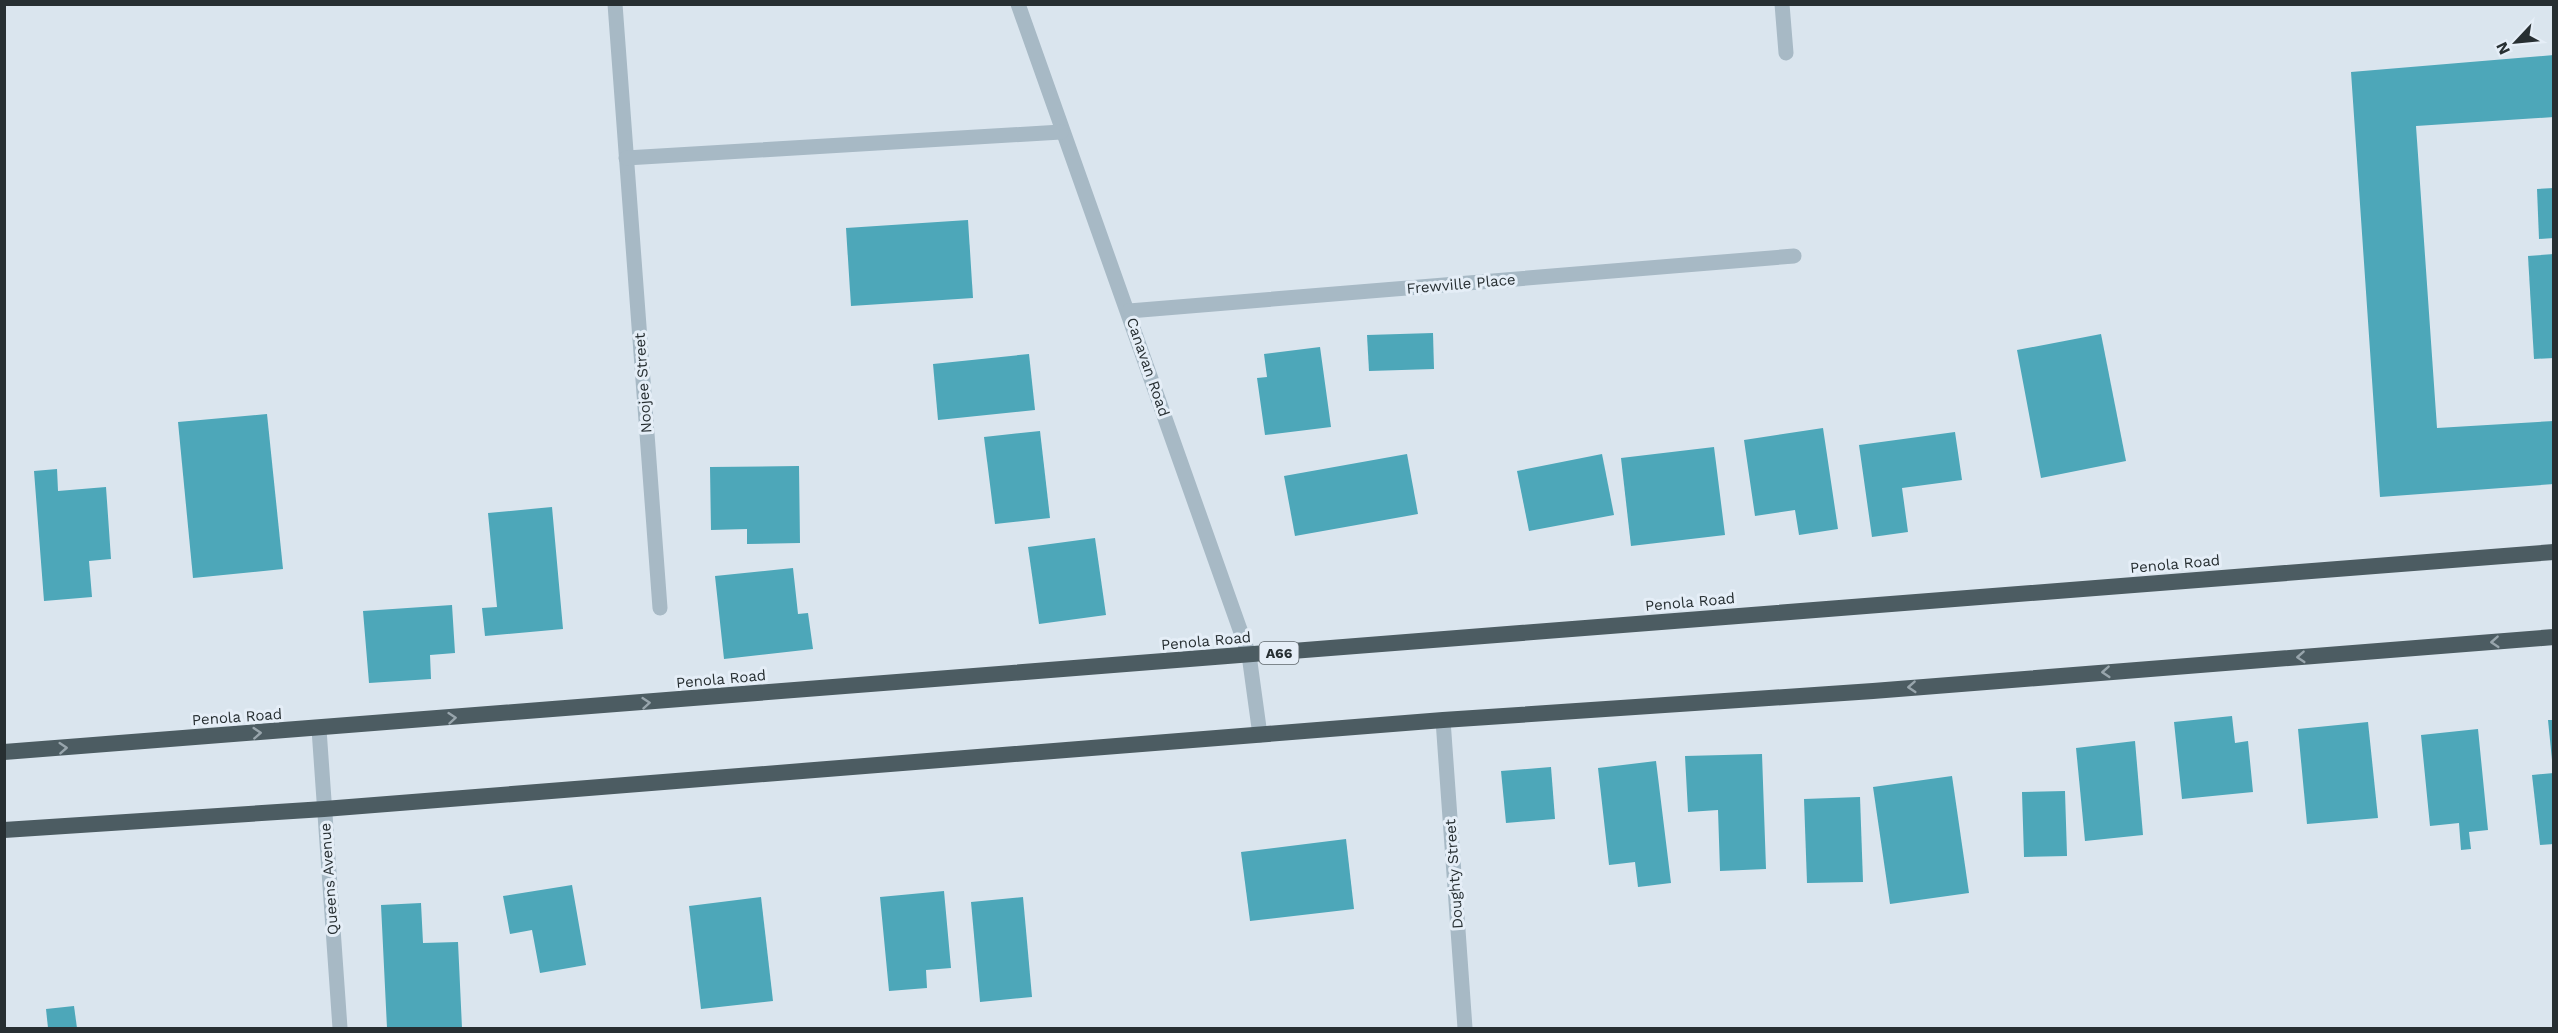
<svg xmlns="http://www.w3.org/2000/svg" width="2558" height="1033" viewBox="0 0 2558 1033" font-family="'Work Sans',sans-serif">
<rect width="100%" height="100%" fill="#dae5ee"/>
<g fill="#4da7b9">
<path d="M2554,55v62l-138,9 21,302 117,-7v63l-174,13 -29,-425z"/>
<path d="M2554,188v50l-15,1 -2,-50z"/>
<path d="M968,220l5,78 -122,8 -5,-78z"/>
<path d="M2554,254v104l-20,1 -6,-103z"/>
<path d="M1433,333l1,36 -65,2 -2,-36z"/>
<path d="M2101,334l25,127 -85,17 -24,-128z"/>
<path d="M1320,347l11,80 -66,8 -8,-57 10,-1 -3,-23z"/>
<path d="M1029,354l6,56 -97,10 -5,-56z"/>
<path d="M267,414l16,155 -90,9 -15,-156z"/>
<path d="M1823,428l15,101 -39,6 -4,-25 -40,6 -11,-76z"/>
<path d="M1040,431l10,87 -55,6 -11,-87z"/>
<path d="M1955,432l7,48 -60,8 6,44 -36,5 -13,-92z"/>
<path d="M1714,447l11,88 -94,11 -10,-88z"/>
<path d="M1407,454l11,60 -123,22 -11,-60z"/>
<path d="M1602,454l12,61 -85,16 -12,-60z"/>
<path d="M799,466l1,77 -53,1v-15l-36,1 -1,-63z"/>
<path d="M57,469l1,22 48,-4 5,72 -22,2 3,36 -48,4 -10,-130z"/>
<path d="M552,507l11,122 -78,7 -3,-28 15,-1 -9,-94z"/>
<path d="M1095,538l11,77 -67,9 -11,-77z"/>
<path d="M793,568l5,46 10,-1 5,36 -89,10 -9,-83z"/>
<path d="M452,605l3,48 -25,2 1,24 -62,4 -6,-72z"/>
<path d="M2232,716l3,27 13,-2 5,51 -71,7 -8,-77z"/>
<path d="M2548,720h6v40h-2z"/>
<path d="M2368,722l10,96 -71,6 -9,-95z"/>
<path d="M2478,729l10,101 -19,2 2,17 -10,1 -2,-27 -29,3 -9,-91z"/>
<path d="M2135,741l8,94 -58,6 -9,-93z"/>
<path d="M1762,754l4,115 -46,2 -2,-61 -30,2 -3,-56z"/>
<path d="M1656,761l15,122 -33,4 -3,-25 -26,3 -11,-97z"/>
<path d="M1551,767l4,52 -49,4 -5,-52z"/>
<path d="M2554,773v71l-14,1 -8,-70z"/>
<path d="M1952,776l17,117 -79,11 -17,-117z"/>
<path d="M2065,791l2,65 -43,1 -2,-65z"/>
<path d="M1860,797l3,85 -56,1 -3,-84z"/>
<path d="M1346,839l8,70 -104,12 -9,-69z"/>
<path d="M572,885l14,80 -46,8 -8,-43 -22,4 -7,-38z"/>
<path d="M944,891l7,77 -25,2 1,18 -38,3 -9,-94z"/>
<path d="M761,897l12,104 -72,8 -12,-103z"/>
<path d="M1023,897l9,100 -52,5 -9,-100z"/>
<path d="M421,903l2,40 35,-1 4,86h-75l-6,-123z"/>
<path d="M74,1006l3,22h-29l-2,-19z"/>
</g>
<g fill="none" stroke-linecap="round" stroke-linejoin="round">
<g stroke="#a7b9c5" stroke-width="15">
<path d="M615,4l45,604"/>
<path d="M1018,4l231,651 11,80"/>
<path d="M1782,4l4,49"/>
<path d="M626,158l435,-26"/>
<path d="M1129,311l665,-55"/>
<path d="M1443,720l22,308"/>
<path d="M319,729l21,299"/>
</g>
<g stroke="#4c5c62" stroke-width="16">
<path d="M4,752l2550,-200"/>
<path d="M4,830l320,-21 1119,-89 430,-29 681,-54"/>
</g>
</g>
<defs><path id="oneway-chevron" d="M-2-3.5L2.5 0L-2 3.5" fill="none" stroke-width="1.6" stroke-linecap="round" stroke-linejoin="round" transform="scale(1.5)"/></defs>
<g stroke="#98a5ac">
<use href="#oneway-chevron" transform="translate(2495 642) rotate(176)"/>
<use href="#oneway-chevron" transform="translate(2301 657) rotate(176)"/>
<use href="#oneway-chevron" transform="translate(2106 672) rotate(176)"/>
<use href="#oneway-chevron" transform="translate(1912 687) rotate(176)"/>
<use href="#oneway-chevron" transform="translate(646 703) rotate(-5)"/>
<use href="#oneway-chevron" transform="translate(452 718) rotate(-5)"/>
<use href="#oneway-chevron" transform="translate(257 733) rotate(-4)"/>
<use href="#oneway-chevron" transform="translate(63 748) rotate(-4)"/>
</g>
<g text-anchor="middle" stroke-width="6" stroke-linejoin="round" paint-order="stroke">
<rect fill="#e5eef7" stroke="#60686d" stroke-width="1.5" x="1259.5" y="642" width="39" height="22" rx="4.5"/>
<g font-size="14" font-weight="bold" fill="#272f32">
<text x="1279" y="658">A66</text>
</g>
<g font-size="15" fill="#272f32" stroke="#e5eef7">
<text transform="translate(1461 284) rotate(-5)" y="5">Frewville Place</text>
<text transform="translate(1148 367) rotate(71)" y="5">Canavan Road</text>
<text transform="translate(643 383) rotate(-94)" y="5">Noojee Street</text>
<text transform="translate(2175 564) rotate(-5)" y="5">Penola Road</text>
<text transform="translate(1690 602) rotate(-5)" y="5">Penola Road</text>
<text transform="translate(1206 641) rotate(-5)" y="5">Penola Road</text>
<text transform="translate(721 679) rotate(-5)" y="5">Penola Road</text>
<text transform="translate(237 717) rotate(-4)" y="5">Penola Road</text>
<text transform="translate(1454 874) rotate(-94)" y="5">Doughty Street</text>
<text transform="translate(329 879) rotate(-94)" y="5">Queens Avenue</text>
</g>
</g>
<rect width="2558" height="1033" fill="none" stroke="#272f32" stroke-width="12"/>
<g transform="translate(2516 42) rotate(244)" stroke="#e5eef7" stroke-width="4.5" paint-order="stroke">
<path d="M0-4.5L10 22L0 15L-10 22Z" fill="#272f32"/>
<text y="-9" font-size="16" font-weight="bold" text-anchor="middle" fill="#272f32">N</text>
</g>
</svg>
